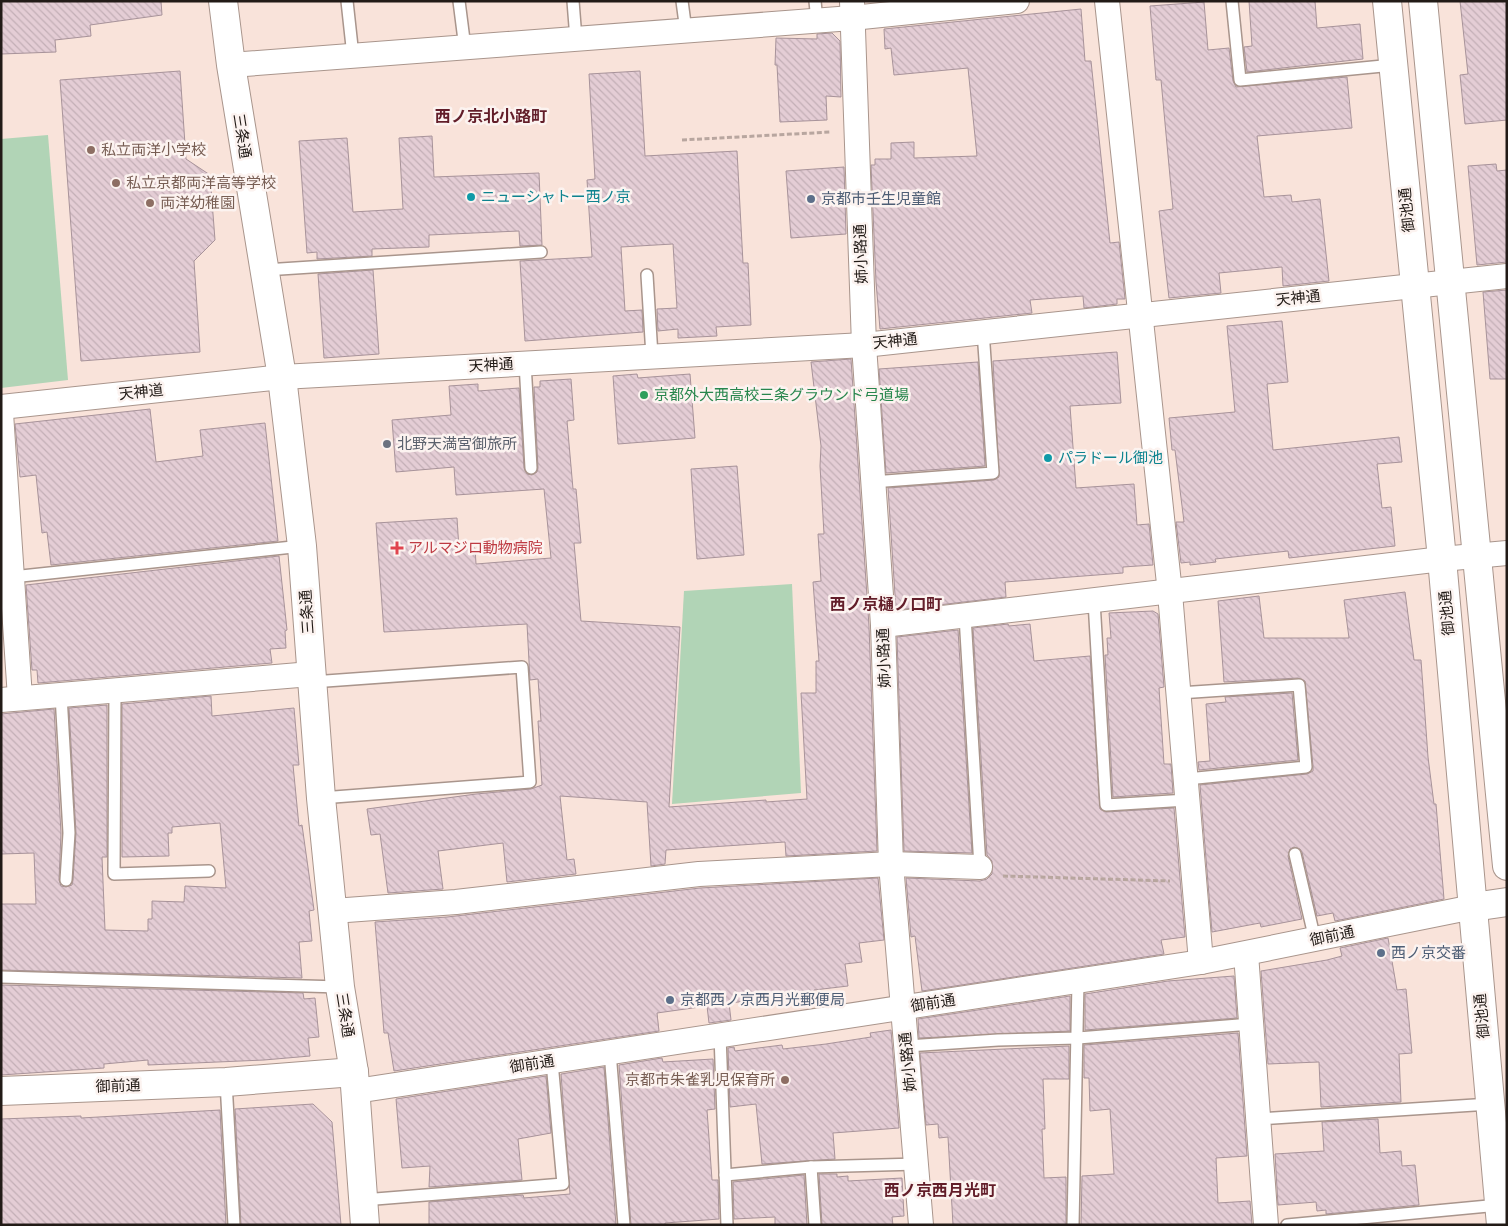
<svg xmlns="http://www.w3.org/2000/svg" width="1508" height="1226" viewBox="0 0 1508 1226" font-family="Lato,'Noto Sans JP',sans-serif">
<defs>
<pattern id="building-back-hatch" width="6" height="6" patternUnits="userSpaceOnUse" patternTransform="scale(1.25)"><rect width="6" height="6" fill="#e4cdd5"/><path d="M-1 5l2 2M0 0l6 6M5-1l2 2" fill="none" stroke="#c3afb6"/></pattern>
</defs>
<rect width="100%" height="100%" fill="#f9e3da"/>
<g fill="#b1d4b6">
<path d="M48,135l20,245 -67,8v-249z"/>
<path d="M792,584l9,209 -129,11 12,-213z"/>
</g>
<g fill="url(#building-back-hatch)" stroke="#a8939a">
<path d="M1,1h160l1,14 -72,10 1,11 -36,4 1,12 -55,2z"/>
<path d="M1249,1h66l2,27 43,-4 3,35 -116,13 -3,-25 8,-1z"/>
<path d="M1460,1h47v119l-42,4 -5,-49 8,-1z"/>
<path d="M1204,2l4,48 21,-2 4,33 3,6 111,-10 5,51 -95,8 7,61 27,-2 1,7 28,-3 9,82 -46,5 -1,-19 -63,6 2,20 -52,5 -10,-87 14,-2 -12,-129h-5l-6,-74z"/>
<path d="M1081,9l4,52h6l19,182 9,-1 6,57h-8v5l-33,4 -1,-12 -53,4 2,13 -152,16 -4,-47 -5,-117h4v-6h16v-16l23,-1v16l63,-2 -9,-88 -74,7 -3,-27 -6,1 -1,-20z"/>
<path d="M832,33l8,8 1,56 -15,-1 1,24 -47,2 -3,-57h-2l1,-27 41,1v-5z"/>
<path d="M180,71l6,88 24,16 5,65 -21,21 6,91 -119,9 -21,-281z"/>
<path d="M640,71l5,85 92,-5 6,112h5l3,62 -35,2 1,9 -39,2v-9l-20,2 -1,-22 20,-1 -4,-64 -52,3 4,64 17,-1 1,22 -118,9 -5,-80 72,-4 -5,-77 8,-1 -6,-105z"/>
<path d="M432,136l2,41 105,-4 3,72 -22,1 -1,-15 -90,4v12l-57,2v7l-55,3v-7l-10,1 -8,-112 48,-3 6,74 50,-3 -4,-71z"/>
<path d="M1496,164l1,7 10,-1v92l-30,3 -9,-99z"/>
<path d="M844,167l2,67 -55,4 -5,-67z"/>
<path d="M373,270l6,84 -55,4 -6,-84z"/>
<path d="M1507,290v89h-17l-7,-87z"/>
<path d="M1282,321l6,61 -21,2 6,66 126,-13 3,25 -25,2 5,44 9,-1 4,39 -106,12 -1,-7 -73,8 1,3 -26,3v-3l-9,1 -5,-41h8l-9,-72h-3l-3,-32 66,-6 -8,-86z"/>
<path d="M1117,352l4,51 -51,3 6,82 58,-4 3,41 12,-1 4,41 -30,2v6l-118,9 1,15 -110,13 -8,-122 106,-8 5,-3 -6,-116z"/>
<path d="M851,359l18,267 8,225 -91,5 -1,-14 -119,8 -1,14 -14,2 -4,-64 -87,-6 7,64 7,-1 2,15 -69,8 -4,-39 -65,8 5,38 -55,4 -8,-59 -9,1 -4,-26 109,-15 55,-5 11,-4 -4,-64h3l-3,-42 -8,1 -3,-56 -143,8 -8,-109 81,-5 2,31 16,-1 1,16 75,-6 -7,-69 -88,6 -2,-28 -58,5 -4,-52 59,-5 -2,-29 29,-2v7l41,-3 5,80 3,6 5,1 5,-3 1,-4 -4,-81h6v-6l31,-2 3,41 -7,1 6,68h3l5,54h-7l7,78 99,6 -11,180 97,-7v2l41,-3 -6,-106h15v-32h3l-6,-79 8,-1 -3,-47h6l-4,-68 1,-20 -10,-84z"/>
<path d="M978,362l7,104 -99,7 -7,-104z"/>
<path d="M637,374l1,4 52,-4 5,64 -77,6 -5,-68z"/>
<path d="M150,409l6,53 47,-6 -3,-26 65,-7 13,118 -227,24 -4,-33 -5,1 -6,-58 -16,2 -5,-53z"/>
<path d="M737,466l7,89 -47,4 -6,-90z"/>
<path d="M279,556l8,74 -2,1 1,17 -16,1 2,14 -234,20 -1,-13h-5l-6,-85z"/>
<path d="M1405,592l9,68h7l7,97 6,47h2l8,95 -109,22 -2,-8 -16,3 -15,-64 -2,-3 -6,-2 -4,2 -2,7 14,63 -41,8 -1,-4 -48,9 -12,-147 107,-11 6,-3v-5l-8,-85 -7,-3 -74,4 -6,-81 41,-5 5,42h85l-5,-38z"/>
<path d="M1153,611l5,3 6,73 -5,1 5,76h7l2,29 -60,4 -8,-142h3l-1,-17h4l-2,-25z"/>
<path d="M1008,624l1,2 21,-2 4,37 56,-5 10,153 6,3 68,-4 11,129 -24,3 3,14 -242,37 -7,-55 -4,1 -5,-59 74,3 7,-2 5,-5v-13l-5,-6 -14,-227z"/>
<path d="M958,630l14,223 -68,-2 -7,-214z"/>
<path d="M1292,693l6,67 -99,10 -1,-8 12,-1 -4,-57 20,-2 -1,-5z"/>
<path d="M211,696l1,20 82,-8 5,57h-6l6,61 3,-1 12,85 -5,1 3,30 -13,1 3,36 -301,-8v-66h35l-2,-51 -33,1v-140l53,-5 7,124 -2,47 2,6 5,1 6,-2 1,-5 3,-47 -7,-125 38,-3v152h-5l3,73 43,1v-12h4v-18l32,1 1,-16 41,2 -6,-65 -48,4v6h-4l1,23 -47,1v-153z"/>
<path d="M878,878l6,62 -25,3 3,19 -17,2 3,22 -34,4v3l-11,2 -74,8 2,17 -22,3 -2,-17 -50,7 2,18 -265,40 -6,-38h-4l-9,-111 72,-5 253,-29z"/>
<path d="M1388,938l9,52 9,-1 6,64 -13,1 2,48 -80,5 -2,-45 -51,2 -7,-93 66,-11 15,-4 -2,-8z"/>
<path d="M1234,976l3,42 -152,12v-36l83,-13z"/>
<path d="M1,985l302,8 1,6 11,-1 4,39 -11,1 2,18 -46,4 -116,5v-5l-44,4v4l-103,7z"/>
<path d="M1070,996v35l-151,7 -1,-19z"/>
<path d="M891,1030l8,98 -66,5 2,26 -73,5 -6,-60 -26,3 -2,-59 6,-1 1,4 47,-6 1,4 43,-5 45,-7 -1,-4z"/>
<path d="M1238,1033l9,123 -31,2 2,45 32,-2 2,24h-171l1,-49 32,-2 -4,-65 -20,2 -1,-33h-5v-33z"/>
<path d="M1069,1046v33h-26l2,50h-3l2,49 22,-1v48h-113l-5,-88 -9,1 -1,-14 -12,1 -6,-72z"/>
<path d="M662,1058l1,4 50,-3 2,50 -8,1 5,70h6l1,39 -54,4v2h-34l-12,-160z"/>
<path d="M604,1067l12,158h-187v-23l94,-7 1,3 46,-4 -9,-120z"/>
<path d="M546,1076l5,57 -33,6 4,41 -93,7 1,-21 -28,2 -6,-69z"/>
<path d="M313,1104l19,18 9,103h-100l-6,-116z"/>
<path d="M220,1110l6,115h-225v-106l80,-3v2z"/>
<path d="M1378,1119l2,34 21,-2 1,15 13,-1 4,40 -93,9v-4l-9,1 -1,-9 -38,3 -3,-51 49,-3 -2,-29z"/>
<path d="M819,1174h18v3l11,-1v5l54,-3 2,38 -12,1 1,8h-71z"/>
<path d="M804,1175l3,50h-32v-8l-41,2 -1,-37z"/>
</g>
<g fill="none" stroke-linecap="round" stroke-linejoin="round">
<defs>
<g id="lane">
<path d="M347,1l6,55"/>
<path d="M459,1l6,47"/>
<path d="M573,1l3,38"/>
<path d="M682,1l4,30"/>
<path d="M815,1l2,20"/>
<path d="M1232,1l8,79 153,-15"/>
<path d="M265,270l276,-18"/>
<path d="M647,275l5,81"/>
<path d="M525,363l6,105"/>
<path d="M872,482l121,-9 -10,-142"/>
<path d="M12,577l290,-31"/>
<path d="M1094,601l12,204 81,-5"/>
<path d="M965,616l15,251"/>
<path d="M312,682l210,-15 8,115 -209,16"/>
<path d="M115,690l-1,184 95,-3"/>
<path d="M1179,693l120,-8 7,82 -119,12"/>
<path d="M61,695l8,138 -3,47"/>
<path d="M1295,854l20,86"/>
<path d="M1,977l339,10"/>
<path d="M720,1035l7,190"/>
<path d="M907,1046l91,-6 80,-2 173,-14"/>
<path d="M610,1052l14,173"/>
<path d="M226,1082l8,143"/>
<path d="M1258,1119l232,-15"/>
<path d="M811,1167l4,58"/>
<path d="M725,1175l86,-8 106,-3"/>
<path d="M363,1200l200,-16 -11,-122"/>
<path d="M1073,1225l5,-243"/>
<path d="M1287,1225l212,-20"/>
</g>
<g id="street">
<path d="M852,1l12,344 19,280 8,239 30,361"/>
<path d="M1107,1l63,592 31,369"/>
<path d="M231,65l621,-47 165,-17"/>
<path d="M1,407l281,-30 582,-32 643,-69"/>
<path d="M1,413l19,285"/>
<path d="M883,625l559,-66 65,-6"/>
<path d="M1,700l310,-26"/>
<path d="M333,911l123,-9 243,-28 192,-10 89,3"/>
<path d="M1246,954l20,271"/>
<path d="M356,1091l845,-129 272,-55"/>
</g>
<g id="secondary">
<path d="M223,1l8,64 51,312 20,169 19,252 19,189 14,85 11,153"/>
<path d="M1387,1l55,558 59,666"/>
<path d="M1423,1l84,865"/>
<path d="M1473,907l34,-5"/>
<path d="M1,1091l225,-9 128,-10"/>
</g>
</defs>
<use href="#lane" stroke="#a9958c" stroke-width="14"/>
<use href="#street" stroke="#a9958c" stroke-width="26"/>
<use href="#secondary" stroke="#a9958c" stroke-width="30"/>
<g stroke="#b8a69f" stroke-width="3" stroke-dasharray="5 2.5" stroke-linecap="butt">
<path d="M682,140l149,-8"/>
<path d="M1003,876l167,5"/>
</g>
<use href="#lane" stroke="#fff" stroke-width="11"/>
<use href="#street" stroke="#fff" stroke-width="24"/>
<use href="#secondary" stroke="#fff" stroke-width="28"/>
</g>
<g fill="#8d6e63" stroke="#fcf3f0" stroke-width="2">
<circle cx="91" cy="150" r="5"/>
<circle cx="116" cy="183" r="5"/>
<circle cx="150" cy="203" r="5"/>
<circle cx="785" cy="1080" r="5"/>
</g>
<g fill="#0f9aa8" stroke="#fcf3f0" stroke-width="2">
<circle cx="471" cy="197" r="5"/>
<circle cx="1048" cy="458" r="5"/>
</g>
<g fill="#5c6f8a" stroke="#fcf3f0" stroke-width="2">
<circle cx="811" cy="199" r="5"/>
<circle cx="1381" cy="953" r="5"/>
<circle cx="670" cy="1000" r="5"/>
</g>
<circle fill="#2e9e5b" stroke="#fcf3f0" stroke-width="2" cx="644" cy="395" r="5"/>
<circle fill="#6b7280" stroke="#fcf3f0" stroke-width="2" cx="387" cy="444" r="5"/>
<path fill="#e0444e" stroke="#fcf3f0" stroke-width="2" d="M394.5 540.5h5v5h5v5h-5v5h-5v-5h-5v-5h5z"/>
<g text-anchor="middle" stroke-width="5" stroke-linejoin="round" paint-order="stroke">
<g font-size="15" fill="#221b17" stroke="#fcf3f0">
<text transform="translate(242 136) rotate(81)" y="5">三条通</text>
<text transform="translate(1407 210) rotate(-96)" y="5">御池通</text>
<text transform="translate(861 254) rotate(-92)" y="5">姉小路通</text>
<text transform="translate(1298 298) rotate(-6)" y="5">天神通</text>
<text transform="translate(895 341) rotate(-6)" y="5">天神通</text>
<text transform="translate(491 365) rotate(-3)" y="5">天神通</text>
<text transform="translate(141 392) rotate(-6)" y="5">天神道</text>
<text transform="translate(307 612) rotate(-94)" y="5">三条通</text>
<text transform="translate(1447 613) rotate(-95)" y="5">御池通</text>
<text transform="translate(884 658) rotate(-92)" y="5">姉小路通</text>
<text transform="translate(1332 936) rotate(-12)" y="5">御前通</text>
<text transform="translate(933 1003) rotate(-9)" y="5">御前通</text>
<text transform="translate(345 1015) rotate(81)" y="5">三条通</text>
<text transform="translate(1482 1016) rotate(-95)" y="5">御池通</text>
<text transform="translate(908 1062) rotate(-96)" y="5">姉小路通</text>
<text transform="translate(532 1064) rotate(-9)" y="5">御前通</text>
<text transform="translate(118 1086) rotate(-2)" y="5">御前通</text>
</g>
<g font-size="15" fill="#785e54" stroke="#fcf3f0" text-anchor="start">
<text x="101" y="155">私立両洋小学校</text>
<text x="126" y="188">私立京都両洋高等学校</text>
<text x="160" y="208">両洋幼稚園</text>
<text x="775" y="1085" text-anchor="end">京都市朱雀乳児保育所</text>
</g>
<g font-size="15" fill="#0d838f" stroke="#fcf3f0" text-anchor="start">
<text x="481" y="202">ニューシャトー西ノ京</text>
<text x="1058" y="463">パラドール御池</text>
</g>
<g font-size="15" fill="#4e5e75" stroke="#fcf3f0" text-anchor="start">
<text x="821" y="204">京都市壬生児童館</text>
<text x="1391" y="958">西ノ京交番</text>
<text x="680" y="1005">京都西ノ京西月光郵便局</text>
</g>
<g font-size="15" fill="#27864d" stroke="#fcf3f0" text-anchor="start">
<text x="654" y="400">京都外大西高校三条グラウンド弓道場</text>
</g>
<g font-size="15" fill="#5b616d" stroke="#fcf3f0" text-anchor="start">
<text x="397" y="449">北野天満宮御旅所</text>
</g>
<g font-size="15" fill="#be3a42" stroke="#fcf3f0" text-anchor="start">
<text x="408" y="553">アルマジロ動物病院</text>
</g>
<g font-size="16" font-weight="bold" fill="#621d29" stroke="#fcf3f0">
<text x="491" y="122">西ノ京北小路町</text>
<text x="886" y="610">西ノ京樋ノ口町</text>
<text x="940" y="1196">西ノ京西月光町</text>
</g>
</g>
<rect width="1508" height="1226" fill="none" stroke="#221b17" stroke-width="5"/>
</svg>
